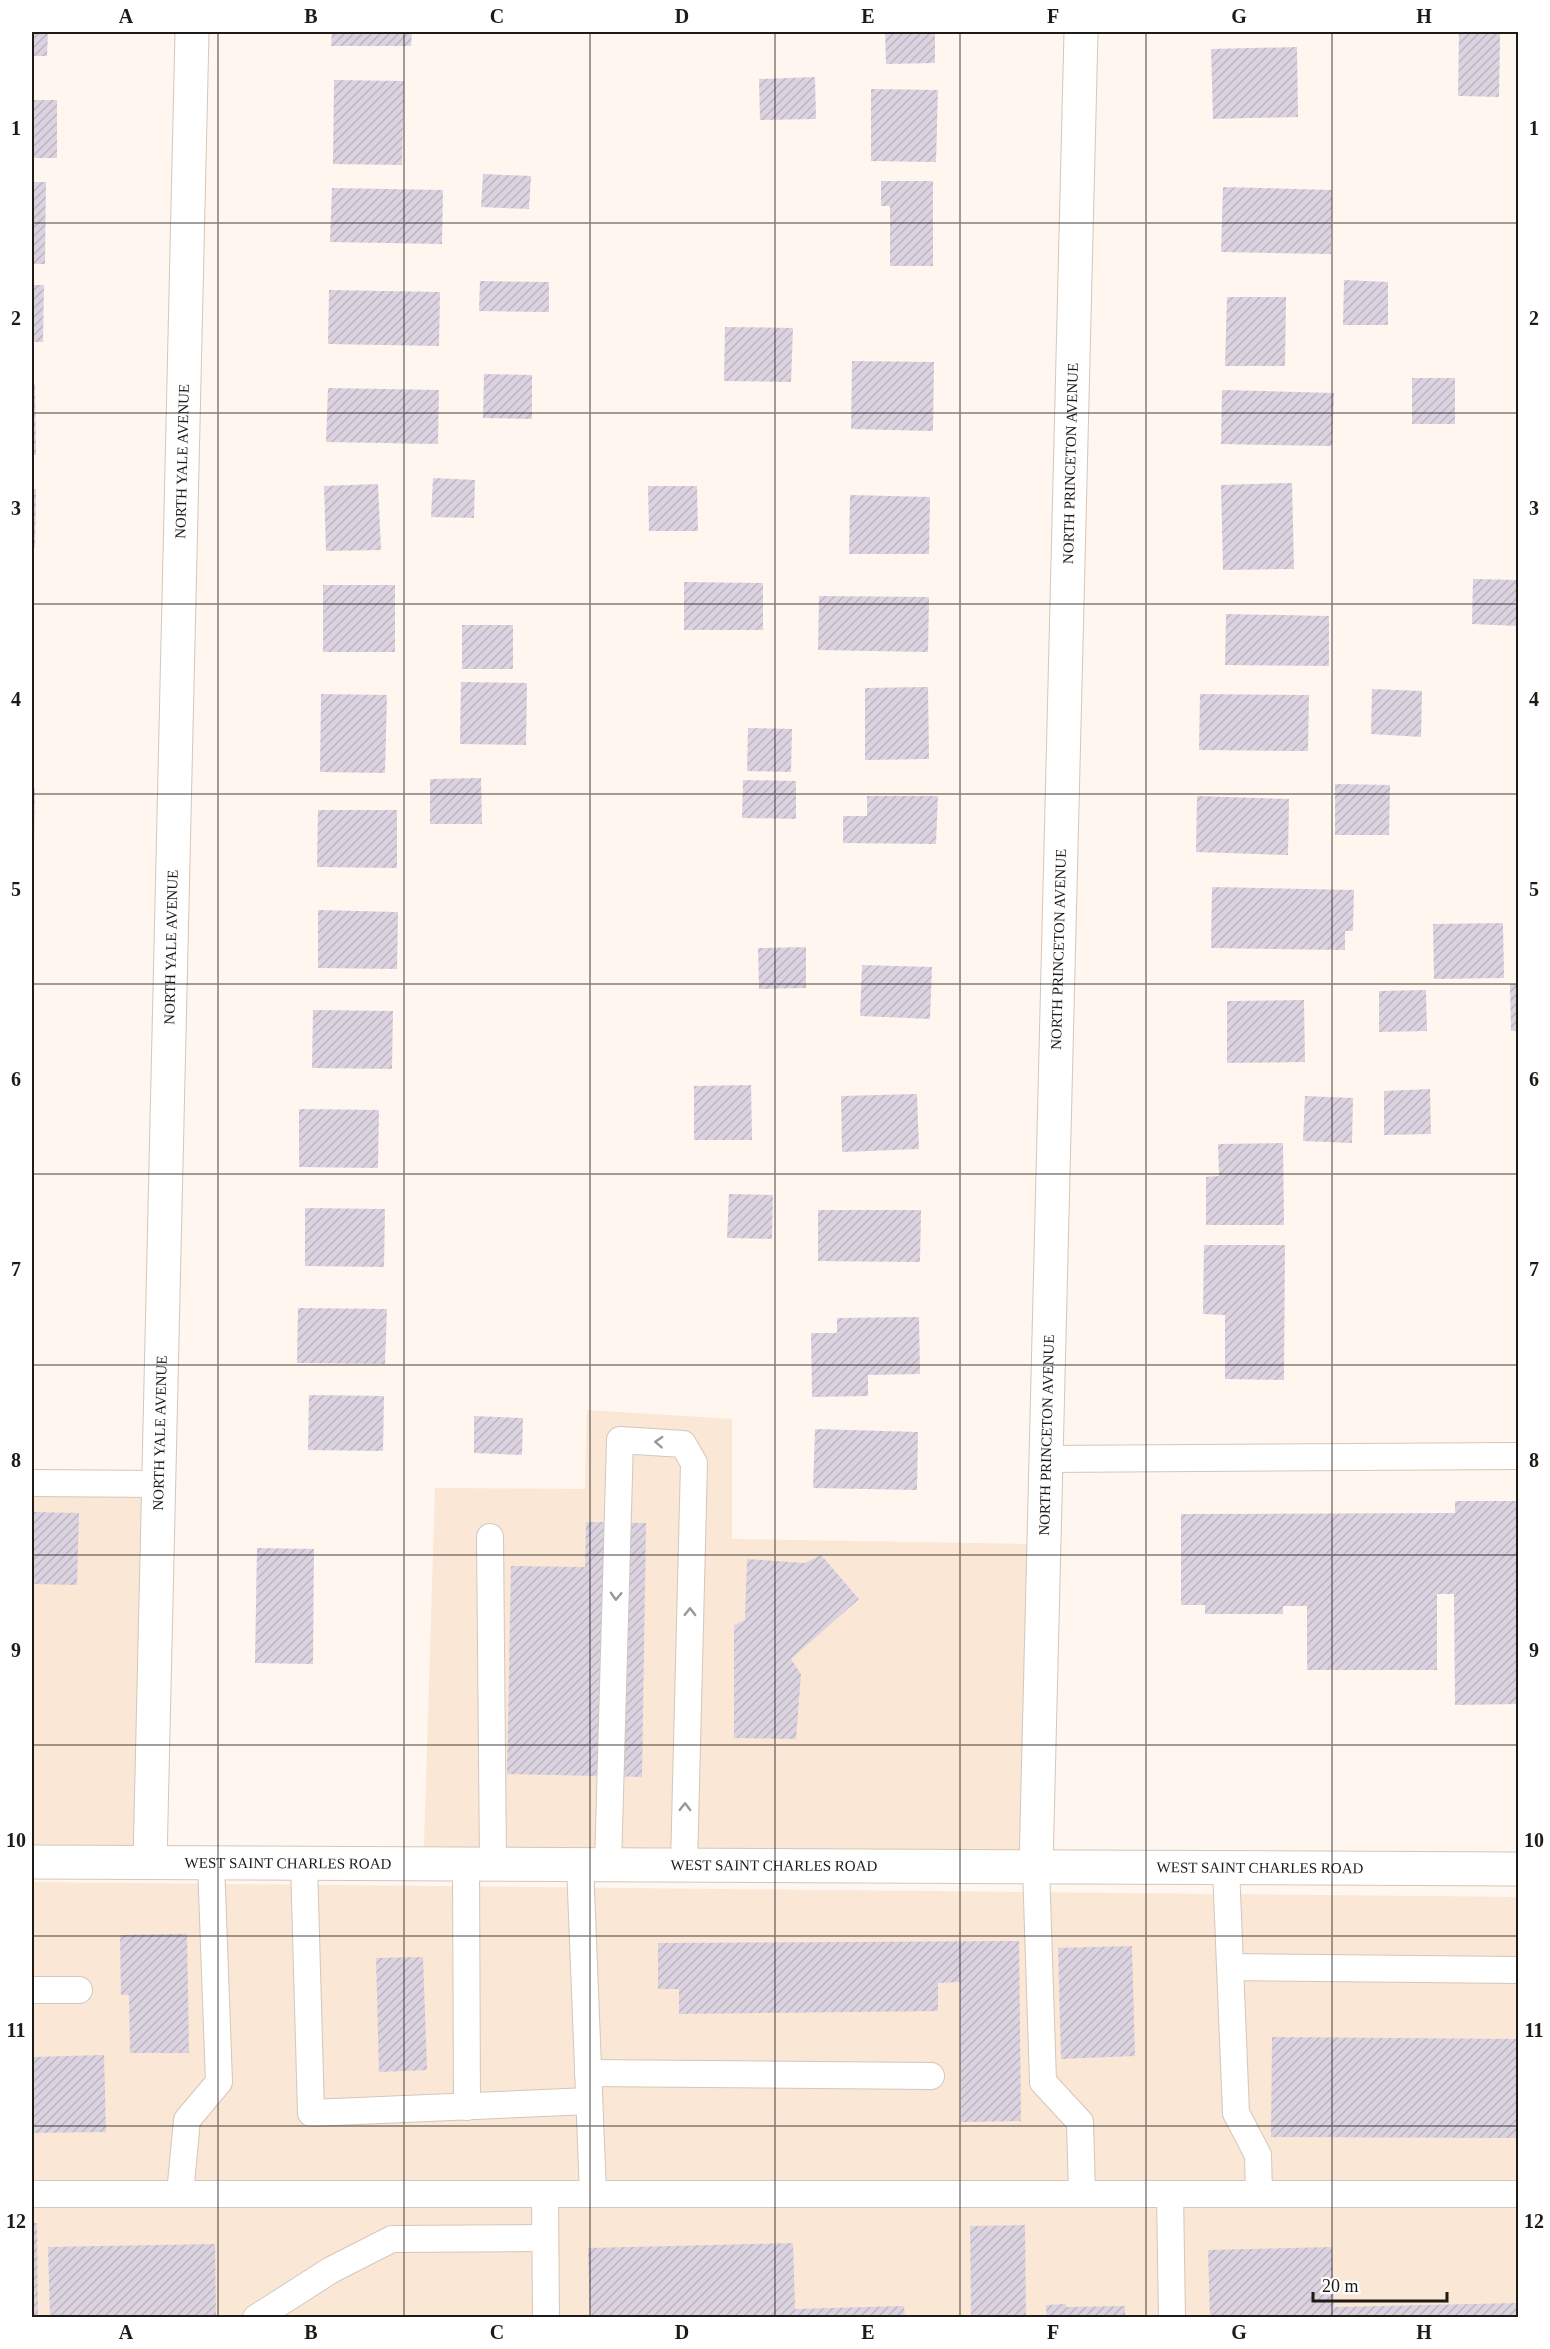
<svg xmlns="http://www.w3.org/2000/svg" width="1550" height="2349" viewBox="0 0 1550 2349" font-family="Georgia,serif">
<defs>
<pattern id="building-hatch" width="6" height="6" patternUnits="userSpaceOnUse" patternTransform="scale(1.5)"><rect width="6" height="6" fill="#dcd3e1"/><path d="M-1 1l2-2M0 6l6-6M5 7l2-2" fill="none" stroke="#bcb5c0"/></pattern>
</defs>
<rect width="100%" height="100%" fill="#fef6ef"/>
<g fill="#fae7d5">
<path d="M587,1410l145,9v120l297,5 -5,306 -600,-2 11,-360 150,1z"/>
<path d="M32,1470l114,1 -10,376 -104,-1z"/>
<path d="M32,1882l1486,15v420h-1486z"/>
</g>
<g fill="url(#building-hatch)">
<path d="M32,32h16l-1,24h-15z"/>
<path d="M332,32h80l-1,14h-80z"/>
<path d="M885,32h50v31l-49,1z"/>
<path d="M1459,32l41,1 -1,64 -41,-1z"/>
<path d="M1297,47l1,70 -85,2 -2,-70z"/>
<path d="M815,77l1,42 -56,1 -1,-41z"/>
<path d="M334,80l70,1 -2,84 -69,-1z"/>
<path d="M871,89l67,1 -2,72 -65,-1z"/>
<rect x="32" y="100" width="25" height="58"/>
<path d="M483,174l48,2 -2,33 -48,-2z"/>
<path d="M881,181h52v85h-43v-60h-9z"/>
<path d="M32,182h14l-1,82h-13z"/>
<path d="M1223,187l109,3 -1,64 -110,-2z"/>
<path d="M332,188l111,2 -1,54 -112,-2z"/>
<path d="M1344,280l44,2v43h-45z"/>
<path d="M480,281l69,1v30l-70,-1z"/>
<path d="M32,285h12l-1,57h-11z"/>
<path d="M329,290l111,2 -1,54 -111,-2z"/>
<path d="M1227,297h59l-1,69h-60z"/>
<path d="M725,327l68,1 -2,54 -67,-1z"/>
<path d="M852,361l82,1 -1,69 -82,-2z"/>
<path d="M484,374l48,1v44l-49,-1z"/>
<rect x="1412" y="378" width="43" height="46"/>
<path d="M32,384h3l1,71h-4z"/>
<path d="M328,388l111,2 -1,54 -112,-2z"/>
<path d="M1222,390l112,3 -2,53 -111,-2z"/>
<path d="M433,478l42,2 -1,38 -43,-1z"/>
<path d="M1292,483l2,86 -71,1 -2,-85z"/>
<path d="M378,484l3,66 -55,1 -2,-65z"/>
<path d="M648,486h49l1,45h-49z"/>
<path d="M32,489h4l-1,59h-3z"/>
<path d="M850,495l80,2 -1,57h-80z"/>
<path d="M1473,579l45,1v46l-46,-2z"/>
<path d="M684,582l79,1v47h-79z"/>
<rect x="323" y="585" width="72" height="67"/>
<path d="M819,596l110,1 -1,55 -110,-2z"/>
<path d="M1226,614l103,2v50l-104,-1z"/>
<rect x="462" y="625" width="51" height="44"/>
<path d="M461,682l66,1 -1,62 -66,-1z"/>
<path d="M928,687l1,72 -64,1v-72z"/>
<path d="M1372,689l50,2 -1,46 -50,-3z"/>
<path d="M321,694l66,1 -2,78 -65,-1z"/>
<path d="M1200,694l109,1 -1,56 -109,-1z"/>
<path d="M748,728l44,1 -1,43 -44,-1z"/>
<path d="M481,778l1,46h-52v-45z"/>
<path d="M743,780l53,1v38l-54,-1z"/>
<path d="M1335,784l55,1 -1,50h-54z"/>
<path d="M32,788h3l-1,59h-2z"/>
<path d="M867,796h71l-2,48 -93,-1v-27h24z"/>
<path d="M1197,796l92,3 -1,56 -92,-3z"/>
<path d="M318,810h79v58l-80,-1z"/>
<path d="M1212,887l142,3 -1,41h-8v19l-134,-2z"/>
<path d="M318,910l80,2 -1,57 -79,-1z"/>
<path d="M1503,923l1,55 -70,1 -1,-55z"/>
<path d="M806,947v41l-47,1 -1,-41z"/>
<path d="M862,965l70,2 -2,52 -70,-3z"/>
<path d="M1510,984h8v47h-7z"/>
<path d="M1426,990l1,41 -48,1v-41z"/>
<path d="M1304,1000l1,62 -78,1v-62z"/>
<path d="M313,1010l80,1 -1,58 -80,-1z"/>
<path d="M751,1085l1,55h-58v-54z"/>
<path d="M1430,1089l1,45 -47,1v-44z"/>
<path d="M917,1094l2,55 -77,3 -1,-56z"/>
<path d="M1305,1096l48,2 -1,45 -49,-2z"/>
<path d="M299,1109l80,1 -1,58 -79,-1z"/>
<path d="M1283,1143l1,82h-78v-48l13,-1 -1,-32z"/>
<path d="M729,1194l44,1 -1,44 -45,-1z"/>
<path d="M305,1208l80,1 -1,58 -79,-1z"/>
<path d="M818,1210h103l-1,52 -102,-1z"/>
<path d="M1204,1245h81l-1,135 -59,-1v-64l-22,-1z"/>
<path d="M298,1308l89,1 -2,55 -88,-1z"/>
<path d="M919,1317l1,57 -52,1v21l-56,1 -1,-64h26v-15z"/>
<path d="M309,1395l75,1 -1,55 -75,-1z"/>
<path d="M474,1416l49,2 -1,37 -48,-2z"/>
<path d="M815,1429l103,3 -1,58 -104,-2z"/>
<path d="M1455,1501h63v203l-63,1 -1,-111h-17v76h-130v-64h-24v8h-78v-9h-24v-91l274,-1z"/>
<path d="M32,1512l47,1 -2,72 -45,-1z"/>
<path d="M586,1522l60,1 -4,254 -135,-3 4,-208 74,1z"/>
<path d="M257,1548l57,1 -1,115 -58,-1z"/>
<path d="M821,1555l38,44 -68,60 10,15 -5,65 -62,-1v-113l11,-5 2,-61 58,4z"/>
<path d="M187,1934l2,119h-59l-1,-58h-8l-1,-60z"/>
<path d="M1019,1941l2,180 -60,1 -1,-140 -22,1v28l-259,3v-25h-21v-46z"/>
<path d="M1132,1946l3,110 -74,3 -3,-111z"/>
<path d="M423,1957l4,113 -48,2 -3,-114z"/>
<path d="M1272,2037l246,2v99l-247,-1z"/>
<path d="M104,2055l2,77 -74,1v-76z"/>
<path d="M32,2223h5l1,95h-6z"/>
<path d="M1025,2225l1,93h-55l-1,-92z"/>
<path d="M793,2243l2,66 109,-3 1,12h-315l-2,-70z"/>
<path d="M215,2244l1,74h-166l-2,-71z"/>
<path d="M1332,2247l2,60 184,-4v15h-308l-2,-68z"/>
<path d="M1066,2304v3l59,-1v12h-78l-1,-13z"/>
</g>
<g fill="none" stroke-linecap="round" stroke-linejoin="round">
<defs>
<g id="lane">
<path d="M1046,1459l472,-3"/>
<path d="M32,1483l127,1"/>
<path d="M490,1537l3,327"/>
<path d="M304,1863l7,250 278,-12"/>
<path d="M466,1864l1,243"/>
<path d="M580,1865l13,329"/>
<path d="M608,1865l12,-425 63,4 11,19 -10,402"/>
<path d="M1036,1867l7,215 37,40 2,72"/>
<path d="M1226,1868l10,245 22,42 1,39"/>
<path d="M1230,1967l288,3"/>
<path d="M32,1990h47"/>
<path d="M588,2073l343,3"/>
<path d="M32,2194h1486"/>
<path d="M180,2194l7,-74 32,-38 -8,-219"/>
<path d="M545,2194l1,124"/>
<path d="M1170,2194l2,124"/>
<path d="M256,2318l75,-48 61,-31 153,-1"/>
</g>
<g id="street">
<path id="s1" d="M150,1862l42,-1830"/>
<path id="s2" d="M1036,1867l45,-1835"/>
</g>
<g id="secondary">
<path id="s3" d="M32,1862l1486,7"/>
</g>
</defs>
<use href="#lane" stroke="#d4c7bc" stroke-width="28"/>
<use href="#street" stroke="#d4c7bc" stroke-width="35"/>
<use href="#secondary" stroke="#d4c7bc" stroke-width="35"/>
<use href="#lane" stroke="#fff" stroke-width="26"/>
<use href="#street" stroke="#fff" stroke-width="33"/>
<use href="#secondary" stroke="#fff" stroke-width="33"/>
</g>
<defs><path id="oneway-chevron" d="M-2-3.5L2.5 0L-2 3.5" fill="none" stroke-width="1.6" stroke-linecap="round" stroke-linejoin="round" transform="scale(1.5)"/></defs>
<g stroke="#9a9896">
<use href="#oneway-chevron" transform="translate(659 1442) rotate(-177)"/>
<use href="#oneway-chevron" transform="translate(616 1596) rotate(92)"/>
<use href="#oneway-chevron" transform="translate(690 1612) rotate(-89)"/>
<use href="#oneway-chevron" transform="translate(685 1807) rotate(-89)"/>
</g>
<path fill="none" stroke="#1e1a15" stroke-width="1.5" stroke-opacity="0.55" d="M218,32v2286M404,32v2286M590,32v2286M775,32v2286M960,32v2286M1146,32v2286M1332,32v2286M32,223h1486M32,413h1486M32,604h1486M32,794h1486M32,984h1486M32,1174h1486M32,1365h1486M32,1555h1486M32,1745h1486M32,1936h1486M32,2126h1486"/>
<g text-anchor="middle" stroke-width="4.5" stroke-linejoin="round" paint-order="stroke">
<g font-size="15" fill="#1e1a15" stroke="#fff">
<text dy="5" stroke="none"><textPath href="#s1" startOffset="1401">NORTH YALE AVENUE</textPath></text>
<text dy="5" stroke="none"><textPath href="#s2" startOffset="1404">NORTH PRINCETON AVENUE</textPath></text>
<text dy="5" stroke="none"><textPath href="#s1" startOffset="915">NORTH YALE AVENUE</textPath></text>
<text dy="5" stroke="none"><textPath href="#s2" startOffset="918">NORTH PRINCETON AVENUE</textPath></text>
<text dy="5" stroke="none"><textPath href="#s1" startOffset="429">NORTH YALE AVENUE</textPath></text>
<text dy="5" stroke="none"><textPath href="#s2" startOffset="432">NORTH PRINCETON AVENUE</textPath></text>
<text dy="5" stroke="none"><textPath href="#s3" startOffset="256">WEST SAINT CHARLES ROAD</textPath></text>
<text dy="5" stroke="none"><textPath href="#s3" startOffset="742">WEST SAINT CHARLES ROAD</textPath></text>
<text dy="5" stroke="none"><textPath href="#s3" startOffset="1228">WEST SAINT CHARLES ROAD</textPath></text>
</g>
</g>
<rect width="1550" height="2349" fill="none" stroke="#ffffff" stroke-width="66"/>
<path d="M1313 2292v9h134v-9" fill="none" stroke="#1e1a15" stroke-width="3"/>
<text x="1322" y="2292" font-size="18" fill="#1e1a15" stroke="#ffffff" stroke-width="4.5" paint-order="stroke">20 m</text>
<rect x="33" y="33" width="1484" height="2283" fill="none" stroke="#1e1a15" stroke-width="2"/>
<g font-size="20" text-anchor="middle" font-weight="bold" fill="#1e1a15">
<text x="126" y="23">A</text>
<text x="311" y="23">B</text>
<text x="497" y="23">C</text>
<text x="682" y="23">D</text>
<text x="868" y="23">E</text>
<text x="1053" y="23">F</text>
<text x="1239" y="23">G</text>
<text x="1424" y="23">H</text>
<text x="16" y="135">1</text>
<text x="1534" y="135">1</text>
<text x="16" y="325">2</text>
<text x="1534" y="325">2</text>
<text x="16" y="515">3</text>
<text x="1534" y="515">3</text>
<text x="16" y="706">4</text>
<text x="1534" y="706">4</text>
<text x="16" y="896">5</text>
<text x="1534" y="896">5</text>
<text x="16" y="1086">6</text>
<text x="1534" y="1086">6</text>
<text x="16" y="1276">7</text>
<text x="1534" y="1276">7</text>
<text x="16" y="1467">8</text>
<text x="1534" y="1467">8</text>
<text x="16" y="1657">9</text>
<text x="1534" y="1657">9</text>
<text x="16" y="1847">10</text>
<text x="1534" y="1847">10</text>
<text x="16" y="2037">11</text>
<text x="1534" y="2037">11</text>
<text x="16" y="2228">12</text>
<text x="1534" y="2228">12</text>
<text x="126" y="2339">A</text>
<text x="311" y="2339">B</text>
<text x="497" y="2339">C</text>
<text x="682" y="2339">D</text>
<text x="868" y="2339">E</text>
<text x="1053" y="2339">F</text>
<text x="1239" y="2339">G</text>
<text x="1424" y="2339">H</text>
</g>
</svg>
